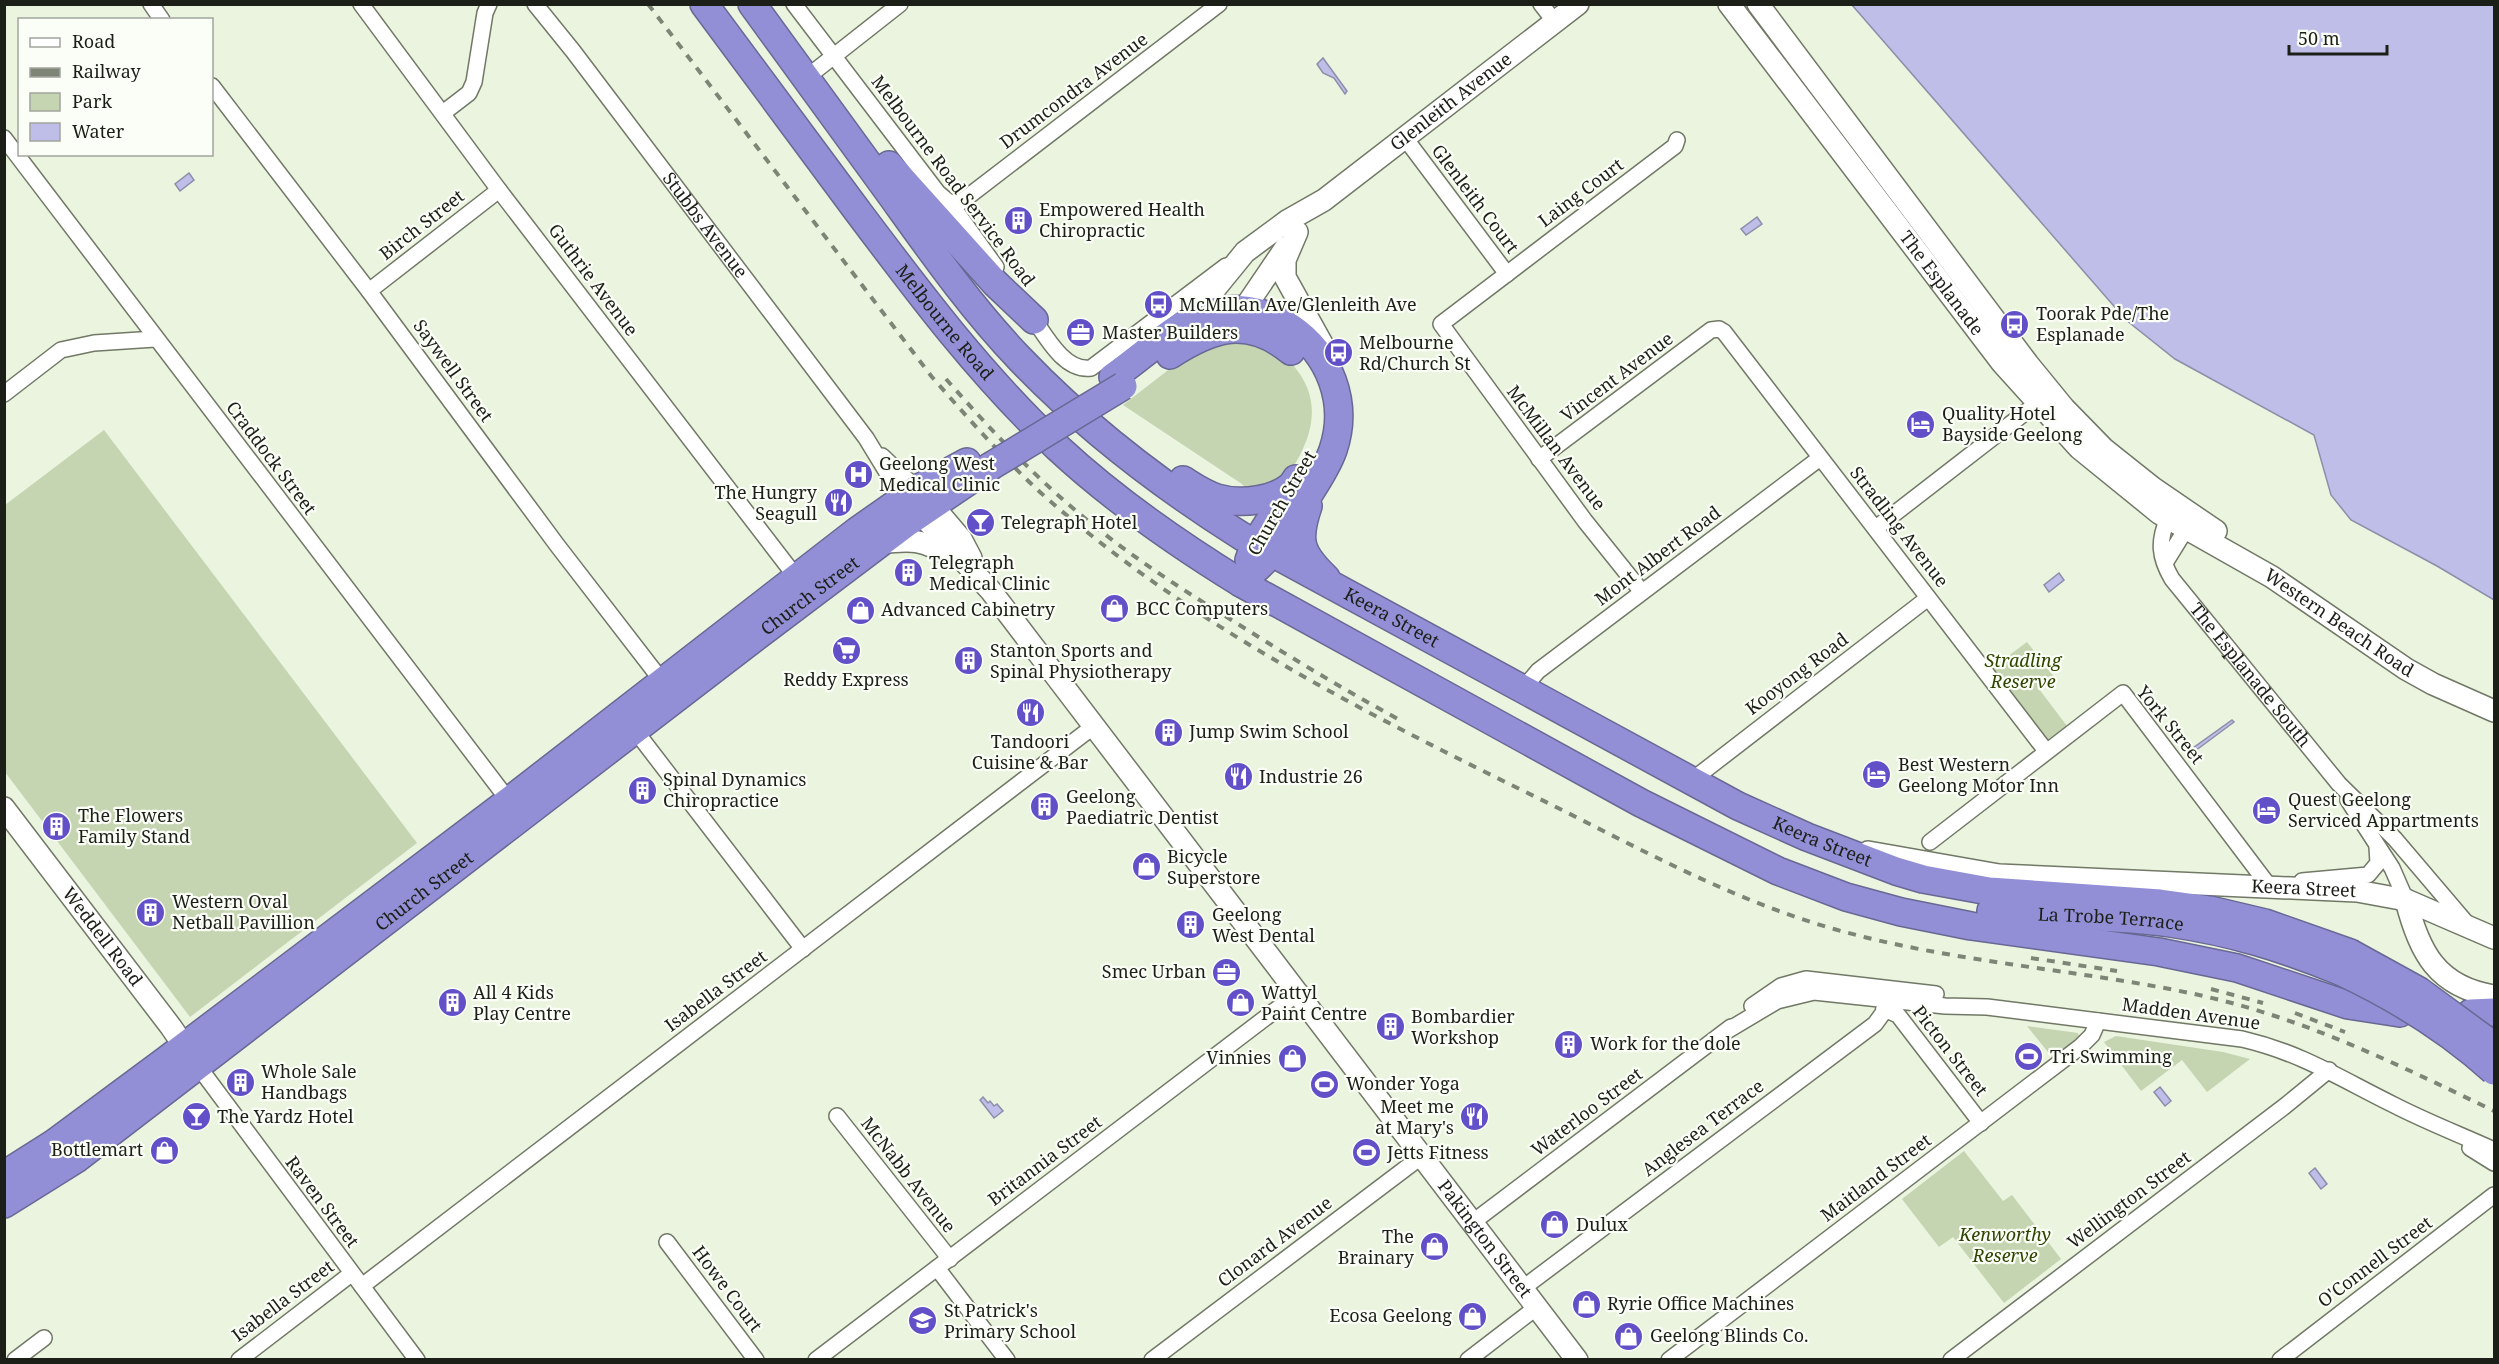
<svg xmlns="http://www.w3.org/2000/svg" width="2499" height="1364" viewBox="0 0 2499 1364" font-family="'Noto Serif',serif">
<rect width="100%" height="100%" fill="#eaf4df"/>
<g fill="#c5d4b1">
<path d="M1212,342c15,0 33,-3 46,1 11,2 27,14 35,22 36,42 14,83 -12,121l-30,7 -9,-9 -119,-79 53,-41z"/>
<path d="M104,430l313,413 -227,174 -185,-245v-267z"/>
<path d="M2027,642l27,35 -15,12 28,37 -19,14 -56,-72z"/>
<path d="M2027,1026l51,7 1,4 -27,20z"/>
<path d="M2116,1036l107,16 27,7 -43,33 -25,-32 -41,31 -37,-49z"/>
<path d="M1964,1151l39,50 9,-6 49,64 -57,44 -51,-66 -14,10 -37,-48z"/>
</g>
<g fill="#bebee9" stroke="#8d8eaa" stroke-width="1.5">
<path d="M1852,5h642v595l-57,-34 -86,-46 -20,-25 -17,-60 -139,-76 -49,-39z"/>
<path d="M1323,58l24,33 -2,3 -11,-16 -11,-5 -6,-9z"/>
<path d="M189,173l5,7 -14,11 -5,-7z"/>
<path d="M1757,217l5,7 -16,11 -5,-6z"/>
<path d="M2059,573l5,7 -15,12 -5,-7z"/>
<path d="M2232,720l2,2 -39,29 -2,-3z"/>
<path d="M2160,1087l11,14 -6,5 -11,-14z"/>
<path d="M983,1097l5,6 2,-2 4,5 3,-2 6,7 -9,7 -14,-18z"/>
<path d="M2315,1168l12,16 -6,5 -12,-16z"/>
</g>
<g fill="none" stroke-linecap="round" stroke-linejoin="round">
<defs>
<g id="street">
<path d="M151,4l11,16"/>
<path d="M361,4l138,186 297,387"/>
<path id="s1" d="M535,4l38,47 293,387 25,41 15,17"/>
<path d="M794,4l144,189 12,10 46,64"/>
<path d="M1541,4l14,18"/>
<path d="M806,78l94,-74"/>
<path d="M212,86l157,205 188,254 105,136"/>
<path d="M443,113l26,-20 5,-11 11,-69 4,-9"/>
<path d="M4,138l505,663"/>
<path d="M1405,138l102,136"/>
<path d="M950,203l11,-1 258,-198"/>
<path d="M369,291l130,-101"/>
<path d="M1031,315c14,20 33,57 60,53l135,-102"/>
<path d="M4,394l57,-44 33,-7 61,-4"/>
<path d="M882,456l35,33"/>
<path d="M1539,459l172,-129 8,-1 5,3 322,419"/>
<path id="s2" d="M2168,518c-10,23 -9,39 4,61l167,205 56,55 74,87"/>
<path d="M1876,528l168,-130"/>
<path d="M2165,563l21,-34"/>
<path d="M1642,592l-57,-71 -144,-197 234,-178 2,-6"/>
<path d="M1522,690l16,-19 282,-213"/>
<path d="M634,729l169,220"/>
<path d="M1691,781l237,-183"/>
<path d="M2348,800l44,68 14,32"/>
<path d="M1930,842l193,-149 146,193"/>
<path d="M2302,881l66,-6 10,-12 -1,-16"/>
<path d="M1752,1006l29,-20 25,-7 130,15"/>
<path d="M1884,1009l14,6 83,108"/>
<path d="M1725,1032l52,-31 37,-9 131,14 42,1 255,32c60,14 99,40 152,66 33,17 67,30 100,45"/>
<path d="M198,1066l219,294"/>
<path d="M837,1116l113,143"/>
<path d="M2470,1148l24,15"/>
<path d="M1473,1222l258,-195"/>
<path d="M667,1242l89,118"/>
<path d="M937,1268l70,92"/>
<path d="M362,1286l732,-560"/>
<path d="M1523,1288l352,-264 8,-11 5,-23"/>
<path d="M15,1360l29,-22"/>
<path d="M239,1360l112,-86"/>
<path d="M816,1360l482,-367"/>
<path d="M1152,1360l270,-204"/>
<path d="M1468,1360l69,-53"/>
<path d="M1669,1360l411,-313 12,-12 6,-14"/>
<path d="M1951,1360l334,-254 44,-36"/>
<path d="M2280,1360l214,-165"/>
</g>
<g id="secondary">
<path id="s3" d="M1729,4l273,359 77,85 80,65 113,64 134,92 27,15 61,27"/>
<path d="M1758,4l270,360 36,44 40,41 49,39 63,43"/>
<path d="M1297,232l-12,28v17l45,81"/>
<path d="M1244,309l42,-62"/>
<path id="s4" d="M1185,320l29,-30 31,-38 42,-31 37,-21 254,-196"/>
<path d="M932,505l29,34 10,19"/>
<path id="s5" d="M920,513l71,78 586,769"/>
<path d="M880,543c31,-4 43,-4 70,13"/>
<path id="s6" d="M4,808l167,219 22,32"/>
<path id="s7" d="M1868,852l131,23 358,16 49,9 88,38"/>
<path d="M2406,900c13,52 31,87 88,96"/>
</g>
<g id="highway">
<path id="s8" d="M704,4c51,69 102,137 152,205 63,84 125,167 202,239 56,52 118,95 183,135l400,220 137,68 68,26 55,15 70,14 188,26 78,16 111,37 52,8"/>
<path id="s9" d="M752,4c47,64 93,128 139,191 41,57 81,114 129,164 66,69 142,127 223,178l495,269 69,31 89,34 27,8 66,12 171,12 50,7 55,13 85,30"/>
<path d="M889,165l106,118 39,37"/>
<path d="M1170,355c43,-28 78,-39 121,-4"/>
<path d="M1113,377c24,-16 65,-54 90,-62 29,-10 61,-6 87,12 40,27 59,76 43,123 -7,20 -20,37 -31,55 -10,16 -20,35 -32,50 -9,10 -20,19 -29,28"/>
<path d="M1183,480c11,7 21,14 34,18 24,7 59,3 77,-15"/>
<path d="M1308,506c-12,35 -8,47 18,72"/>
<path d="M1249,560l6,-16 41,-65"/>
<path id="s10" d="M1991,911c59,6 120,4 179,12 62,9 114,25 172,49"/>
<path d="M2471,1013l23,-1"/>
<path d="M4,1175l49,-31 112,-83 344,-260 348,-270 60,-42 50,-27"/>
<path id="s11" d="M4,1204l72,-45 673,-517 159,-120 83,-56"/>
</g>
</defs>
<use href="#street" stroke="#717866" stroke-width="18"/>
<use href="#secondary" stroke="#717866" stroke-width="24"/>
<use href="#highway" stroke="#696894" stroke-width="30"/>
<use href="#street" stroke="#fff" stroke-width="15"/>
<use href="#secondary" stroke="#fff" stroke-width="21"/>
<use href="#highway" stroke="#928fd6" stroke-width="27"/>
<g stroke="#7e8476" stroke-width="4" stroke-dasharray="8 8" stroke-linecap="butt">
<path d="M648,4l284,373c35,40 70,80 109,116 150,134 332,224 511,312 92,46 183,96 282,124 119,34 245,40 365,66 105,23 200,70 295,116"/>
<path d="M946,379c38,43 77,86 121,124 50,44 106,81 163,116 55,35 111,69 168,100"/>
<path d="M2031,958l86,13"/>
<path d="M2211,989l52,14"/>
<path d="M2295,1013l50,19"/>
</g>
<defs>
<g id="highway-bridge">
<path d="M991,466l132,-80"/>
<path d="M2350,953l69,38 75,55"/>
<path d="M2342,972c55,26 107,58 152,99"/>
</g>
</defs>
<use href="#highway-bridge" stroke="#696894" stroke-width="30" stroke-linecap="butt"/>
<use href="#highway-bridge" stroke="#928fd6" stroke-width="27"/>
</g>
<defs>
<symbol id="building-disc" viewBox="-11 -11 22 22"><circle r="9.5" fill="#6250c9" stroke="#fbfef6"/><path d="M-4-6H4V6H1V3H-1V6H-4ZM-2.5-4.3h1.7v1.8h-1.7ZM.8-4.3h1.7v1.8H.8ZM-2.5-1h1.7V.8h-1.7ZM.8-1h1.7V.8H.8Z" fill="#fff"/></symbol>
<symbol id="bus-disc" viewBox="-11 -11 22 22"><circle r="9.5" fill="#6250c9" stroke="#fbfef6"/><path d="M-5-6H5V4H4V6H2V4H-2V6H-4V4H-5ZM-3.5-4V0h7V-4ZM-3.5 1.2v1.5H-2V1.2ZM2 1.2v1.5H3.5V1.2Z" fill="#fff"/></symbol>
<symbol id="office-disc" viewBox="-11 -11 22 22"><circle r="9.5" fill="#6250c9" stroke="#fbfef6"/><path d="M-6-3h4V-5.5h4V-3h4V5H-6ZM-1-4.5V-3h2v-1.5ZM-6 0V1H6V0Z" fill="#fff"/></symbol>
<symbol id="hotel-disc" viewBox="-11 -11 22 22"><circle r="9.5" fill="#6250c9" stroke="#fbfef6"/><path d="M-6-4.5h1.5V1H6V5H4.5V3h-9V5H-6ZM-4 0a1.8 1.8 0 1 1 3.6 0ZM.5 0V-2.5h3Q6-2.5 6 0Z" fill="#fff"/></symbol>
<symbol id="hospital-disc" viewBox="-11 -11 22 22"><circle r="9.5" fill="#6250c9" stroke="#fbfef6"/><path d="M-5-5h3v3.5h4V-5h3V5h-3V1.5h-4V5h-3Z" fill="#fff"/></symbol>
<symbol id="restaurant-disc" viewBox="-11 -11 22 22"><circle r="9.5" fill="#6250c9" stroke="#fbfef6"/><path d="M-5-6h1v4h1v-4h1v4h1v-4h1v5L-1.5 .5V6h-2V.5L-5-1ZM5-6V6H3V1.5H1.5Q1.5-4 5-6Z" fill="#fff"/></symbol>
<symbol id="bar-disc" viewBox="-11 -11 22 22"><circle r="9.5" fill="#6250c9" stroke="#fbfef6"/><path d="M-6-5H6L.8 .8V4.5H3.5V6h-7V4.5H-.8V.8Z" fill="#fff"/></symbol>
<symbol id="shop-disc" viewBox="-11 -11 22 22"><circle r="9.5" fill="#6250c9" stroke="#fbfef6"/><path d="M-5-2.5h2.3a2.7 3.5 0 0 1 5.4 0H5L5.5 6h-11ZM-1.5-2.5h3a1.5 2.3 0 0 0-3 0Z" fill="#fff"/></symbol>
<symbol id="supermarket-disc" viewBox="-11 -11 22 22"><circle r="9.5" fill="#6250c9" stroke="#fbfef6"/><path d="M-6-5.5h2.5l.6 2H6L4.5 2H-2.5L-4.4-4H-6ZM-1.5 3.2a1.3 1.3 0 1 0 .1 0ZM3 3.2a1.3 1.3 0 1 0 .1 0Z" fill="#fff"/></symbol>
<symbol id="stadium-disc" viewBox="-11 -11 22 22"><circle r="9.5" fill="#6250c9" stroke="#fbfef6"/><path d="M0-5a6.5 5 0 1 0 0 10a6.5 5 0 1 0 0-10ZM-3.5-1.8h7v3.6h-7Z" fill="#fff"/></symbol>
<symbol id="school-disc" viewBox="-11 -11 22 22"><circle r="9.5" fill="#6250c9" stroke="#fbfef6"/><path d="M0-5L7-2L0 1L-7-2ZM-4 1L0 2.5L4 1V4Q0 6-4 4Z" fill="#fff"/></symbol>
</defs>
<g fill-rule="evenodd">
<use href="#building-disc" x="1002" y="204" width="33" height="33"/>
<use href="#bus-disc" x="1142" y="288" width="33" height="33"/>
<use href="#bus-disc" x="1998" y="308" width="33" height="33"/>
<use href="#office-disc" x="1064" y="316" width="33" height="33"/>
<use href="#bus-disc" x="1322" y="336" width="33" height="33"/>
<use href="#hotel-disc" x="1904" y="408" width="33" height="33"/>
<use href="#hospital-disc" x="842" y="458" width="33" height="33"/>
<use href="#restaurant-disc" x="822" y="486" width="33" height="33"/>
<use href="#bar-disc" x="964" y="506" width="33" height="33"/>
<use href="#building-disc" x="892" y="556" width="33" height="33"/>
<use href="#shop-disc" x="1098" y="592" width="33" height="33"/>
<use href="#shop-disc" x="844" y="594" width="33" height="33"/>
<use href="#supermarket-disc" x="830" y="634" width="33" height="33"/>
<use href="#building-disc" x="952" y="644" width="33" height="33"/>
<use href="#restaurant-disc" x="1014" y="696" width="33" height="33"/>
<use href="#building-disc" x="1152" y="716" width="33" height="33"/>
<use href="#hotel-disc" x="1860" y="758" width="33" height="33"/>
<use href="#restaurant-disc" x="1222" y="760" width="33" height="33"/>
<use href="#building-disc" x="626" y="774" width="33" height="33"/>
<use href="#building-disc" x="1028" y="790" width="33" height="33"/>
<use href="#hotel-disc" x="2250" y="794" width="33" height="33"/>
<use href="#building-disc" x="40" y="810" width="33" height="33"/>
<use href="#shop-disc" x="1130" y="850" width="33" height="33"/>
<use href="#building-disc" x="134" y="896" width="33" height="33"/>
<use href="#building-disc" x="1174" y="908" width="33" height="33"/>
<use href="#office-disc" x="1210" y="956" width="33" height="33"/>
<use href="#building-disc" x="436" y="986" width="33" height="33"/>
<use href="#shop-disc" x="1224" y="986" width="33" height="33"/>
<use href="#building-disc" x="1374" y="1010" width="33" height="33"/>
<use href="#building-disc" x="1552" y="1028" width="33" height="33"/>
<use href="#stadium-disc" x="2012" y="1040" width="33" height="33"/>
<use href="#shop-disc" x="1276" y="1042" width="33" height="33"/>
<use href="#building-disc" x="224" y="1066" width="33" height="33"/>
<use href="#stadium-disc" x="1308" y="1068" width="33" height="33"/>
<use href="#bar-disc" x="180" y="1100" width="33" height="33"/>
<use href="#restaurant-disc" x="1458" y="1100" width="33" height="33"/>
<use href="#shop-disc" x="148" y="1134" width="33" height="33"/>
<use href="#stadium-disc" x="1350" y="1136" width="33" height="33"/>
<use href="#shop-disc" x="1538" y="1208" width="33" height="33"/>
<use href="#shop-disc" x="1418" y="1230" width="33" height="33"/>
<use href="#shop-disc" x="1570" y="1288" width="33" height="33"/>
<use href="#shop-disc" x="1456" y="1300" width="33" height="33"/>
<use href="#school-disc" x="906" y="1304" width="33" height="33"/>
<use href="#shop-disc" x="1612" y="1320" width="33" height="33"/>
</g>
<g text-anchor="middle" stroke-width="4.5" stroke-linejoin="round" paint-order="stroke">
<g font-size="18" fill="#1c1f18" stroke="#fbfef6">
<text transform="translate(1074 91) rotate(-37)" y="6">Drumcondra Avenue</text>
<text dy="6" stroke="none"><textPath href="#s4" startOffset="346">Glenleith Avenue</textPath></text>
<text transform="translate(953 181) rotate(53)" y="6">Melbourne Road Service Road</text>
<text transform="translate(1581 193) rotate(-37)" y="6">Laing Court</text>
<text transform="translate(1475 199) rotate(53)" y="6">Glenleith Court</text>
<text transform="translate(422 225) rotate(-38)" y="6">Birch Street</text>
<text dy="6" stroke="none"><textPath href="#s1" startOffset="279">Stubbs Avenue</textPath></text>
<text transform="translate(593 280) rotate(53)" y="6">Guthrie Avenue</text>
<text dy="6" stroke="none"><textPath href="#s3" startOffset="351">The Esplanade</textPath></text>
<text dy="6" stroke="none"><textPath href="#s8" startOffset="399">Melbourne Road</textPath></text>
<text transform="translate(453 371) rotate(54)" y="6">Saywell Street</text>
<text transform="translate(1617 377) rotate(-37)" y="6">Vincent Avenue</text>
<text transform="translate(1556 448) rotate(53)" y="6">McMillan Avenue</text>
<text transform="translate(271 458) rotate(53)" y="6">Craddock Street</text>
<text transform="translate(1282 503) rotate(-60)" y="6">Church Street</text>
<text transform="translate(1899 527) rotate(52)" y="6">Stradling Avenue</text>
<text transform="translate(1658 556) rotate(-37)" y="6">Mont Albert Road</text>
<text dy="6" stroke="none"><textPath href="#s11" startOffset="1010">Church Street</textPath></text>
<text dy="6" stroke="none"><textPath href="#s9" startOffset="900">Keera Street</textPath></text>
<text dy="6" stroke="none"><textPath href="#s3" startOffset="880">Western Beach Road</textPath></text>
<text transform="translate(1797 674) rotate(-37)" y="6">Kooyong Road</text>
<text dy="6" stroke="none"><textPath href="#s2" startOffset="188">The Esplanade South</textPath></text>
<text transform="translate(2170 725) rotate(51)" y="6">York Street</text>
<text dy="6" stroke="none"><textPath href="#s9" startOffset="1386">Keera Street</textPath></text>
<text dy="6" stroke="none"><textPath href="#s7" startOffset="438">Keera Street</textPath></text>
<text dy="6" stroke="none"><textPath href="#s11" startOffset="524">Church Street</textPath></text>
<text dy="6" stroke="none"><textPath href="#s10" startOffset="120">La Trobe Terrace</textPath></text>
<text dy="6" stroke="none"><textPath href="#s6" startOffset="162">Weddell Road</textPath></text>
<text transform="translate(716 991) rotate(-37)" y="6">Isabella Street</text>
<text transform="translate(2191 1014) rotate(8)" y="6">Madden Avenue</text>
<text transform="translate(1950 1051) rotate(52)" y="6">Picton Street</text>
<text transform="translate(1587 1112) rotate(-37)" y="6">Waterloo Street</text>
<text transform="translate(1703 1128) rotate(-37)" y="6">Anglesea Terrace</text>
<text transform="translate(1045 1161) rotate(-37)" y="6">Britannia Street</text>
<text transform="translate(908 1175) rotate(52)" y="6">McNabb Avenue</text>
<text transform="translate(1876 1178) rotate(-37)" y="6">Maitland Street</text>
<text transform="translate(2129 1200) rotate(-37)" y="6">Wellington Street</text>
<text transform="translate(322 1202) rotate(53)" y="6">Raven Street</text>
<text dy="6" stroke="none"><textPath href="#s5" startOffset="920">Pakington Street</textPath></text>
<text transform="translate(1275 1242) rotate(-37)" y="6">Clonard Avenue</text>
<text transform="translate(2375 1262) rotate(-37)" y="6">O'Connell Street</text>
<text transform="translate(727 1289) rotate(53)" y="6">Howe Court</text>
<text transform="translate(283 1301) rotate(-37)" y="6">Isabella Street</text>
</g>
<g font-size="18" fill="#1c1f18" stroke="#fbfef6" text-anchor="start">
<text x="1039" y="216">Empowered Health<tspan x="1039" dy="21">Chiropractic</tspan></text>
<text x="1179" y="311">McMillan Ave/Glenleith Ave</text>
<text x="2036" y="320">Toorak Pde/The<tspan x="2036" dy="21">Esplanade</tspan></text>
<text x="1102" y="339">Master Builders</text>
<text x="1359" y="349">Melbourne<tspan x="1359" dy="21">Rd/Church St</tspan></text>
<text x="1942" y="420">Quality Hotel<tspan x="1942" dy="21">Bayside Geelong</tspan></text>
<text x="879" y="470">Geelong West<tspan x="879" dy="21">Medical Clinic</tspan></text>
<text x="817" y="499" text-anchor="end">The Hungry<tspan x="817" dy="21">Seagull</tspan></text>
<text x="1001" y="529">Telegraph Hotel</text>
<text x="929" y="569">Telegraph<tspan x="929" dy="21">Medical Clinic</tspan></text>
<text x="1136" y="615">BCC Computers</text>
<text x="881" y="616">Advanced Cabinetry</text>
<text x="990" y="657">Stanton Sports and<tspan x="990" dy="21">Spinal Physiotherapy</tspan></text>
<text x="846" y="686" text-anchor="middle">Reddy Express</text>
<text x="1189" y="738">Jump Swim School</text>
<text x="1030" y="748" text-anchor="middle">Tandoori<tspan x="1030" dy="21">Cuisine &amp; Bar</tspan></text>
<text x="1898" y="771">Best Western<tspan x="1898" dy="21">Geelong Motor Inn</tspan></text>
<text x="1259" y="783">Industrie 26</text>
<text x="663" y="786">Spinal Dynamics<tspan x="663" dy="21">Chiropractice</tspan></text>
<text x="1066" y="803">Geelong<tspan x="1066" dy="21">Paediatric Dentist</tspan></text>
<text x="2288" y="806">Quest Geelong<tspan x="2288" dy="21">Serviced Appartments</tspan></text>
<text x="78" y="822">The Flowers<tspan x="78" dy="21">Family Stand</tspan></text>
<text x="1167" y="863">Bicycle<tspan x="1167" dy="21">Superstore</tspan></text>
<text x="172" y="908">Western Oval<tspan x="172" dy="21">Netball Pavillion</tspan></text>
<text x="1212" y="921">Geelong<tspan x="1212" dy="21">West Dental</tspan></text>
<text x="1206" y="978" text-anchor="end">Smec Urban</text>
<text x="473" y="999">All 4 Kids<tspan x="473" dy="21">Play Centre</tspan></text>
<text x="1261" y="999">Wattyl<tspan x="1261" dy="21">Paint Centre</tspan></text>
<text x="1411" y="1023">Bombardier<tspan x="1411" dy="21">Workshop</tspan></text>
<text x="1590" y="1050">Work for the dole</text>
<text x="2050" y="1063">Tri Swimming</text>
<text x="1271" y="1064" text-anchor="end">Vinnies</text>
<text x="261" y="1078">Whole Sale<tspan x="261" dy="21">Handbags</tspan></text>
<text x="1346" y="1090">Wonder Yoga</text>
<text x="1454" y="1113" text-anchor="end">Meet me<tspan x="1454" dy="21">at Mary's</tspan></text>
<text x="217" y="1123">The Yardz Hotel</text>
<text x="143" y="1156" text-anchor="end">Bottlemart</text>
<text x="1387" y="1159">Jetts Fitness</text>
<text x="1576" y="1231">Dulux</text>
<text x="1414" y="1243" text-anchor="end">The<tspan x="1414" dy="21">Brainary</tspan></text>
<text x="1607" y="1310">Ryrie Office Machines</text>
<text x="944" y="1317">St Patrick's<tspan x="944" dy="21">Primary School</tspan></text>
<text x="1452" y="1322" text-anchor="end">Ecosa Geelong</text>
<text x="1650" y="1342">Geelong Blinds Co.</text>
</g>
<g font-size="18" font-style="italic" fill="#304401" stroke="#fbfef6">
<text x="2023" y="667">Stradling<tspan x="2023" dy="21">Reserve</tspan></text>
<text x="2005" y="1241">Kenworthy<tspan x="2005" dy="21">Reserve</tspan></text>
</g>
</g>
<rect width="2499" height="1364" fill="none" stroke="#1c1f18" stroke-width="12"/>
<rect x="18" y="18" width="195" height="138" fill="#fbfef6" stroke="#a2a59d" stroke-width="1.5"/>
<rect x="30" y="38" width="30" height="9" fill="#ffffff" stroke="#a2a59d" stroke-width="1.5"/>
<text x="72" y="48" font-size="18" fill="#1c1f18">Road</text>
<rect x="30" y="68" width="30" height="9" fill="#7e8476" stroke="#a2a59d" stroke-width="1.5"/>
<text x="72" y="78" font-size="18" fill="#1c1f18">Railway</text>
<rect x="30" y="93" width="30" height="18" fill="#c5d4b1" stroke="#a2a59d" stroke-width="1.5"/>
<text x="72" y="108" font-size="18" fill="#1c1f18">Park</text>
<rect x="30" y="123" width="30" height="18" fill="#bebee9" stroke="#a2a59d" stroke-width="1.5"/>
<text x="72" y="138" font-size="18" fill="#1c1f18">Water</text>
<path d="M2289 45v9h98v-9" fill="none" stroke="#1c1f18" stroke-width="3"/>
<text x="2298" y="45" font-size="18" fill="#1c1f18" stroke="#fbfef6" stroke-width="4.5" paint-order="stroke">50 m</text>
</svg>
